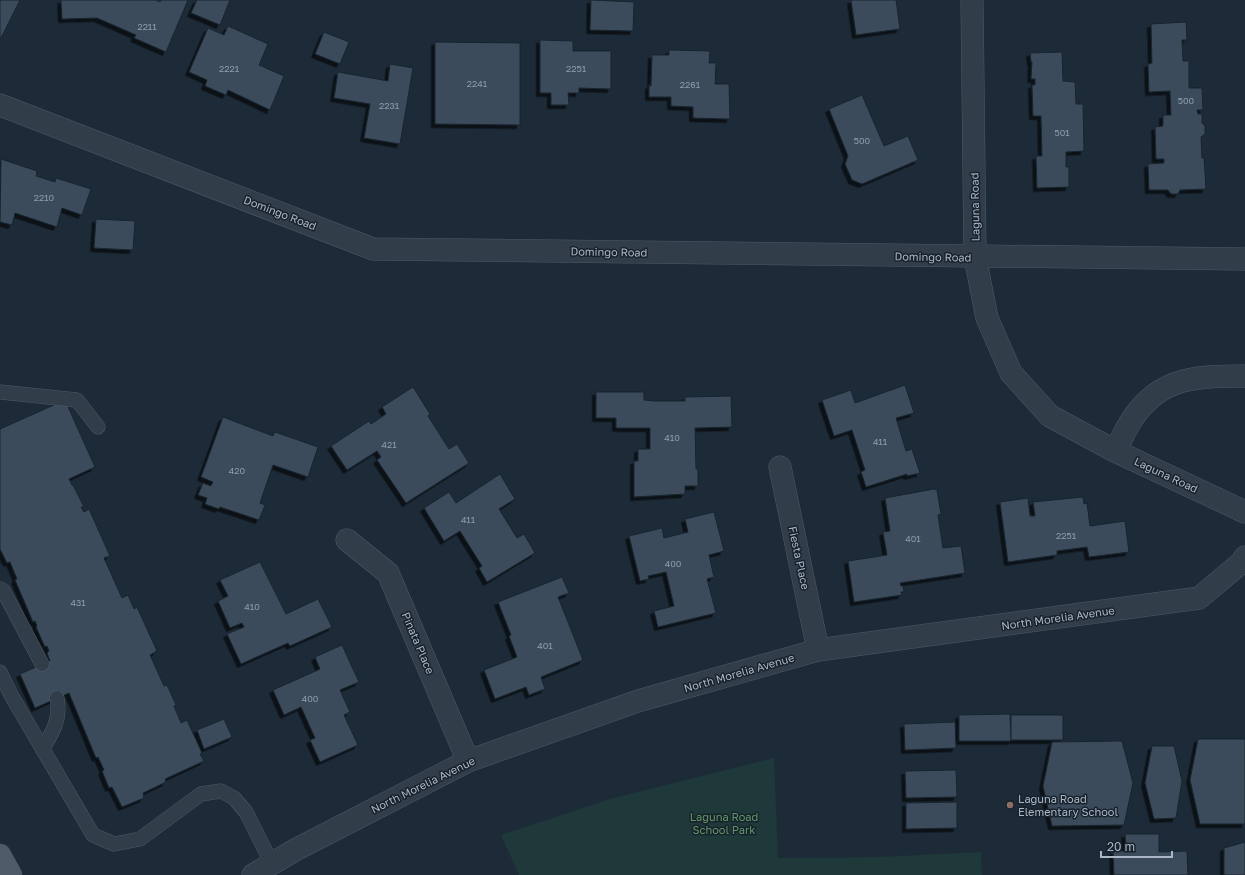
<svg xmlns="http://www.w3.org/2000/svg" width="1245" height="875" viewBox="0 0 1245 875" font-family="'Golos Text',sans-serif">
<defs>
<filter id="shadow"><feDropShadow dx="-3.5" dy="3.5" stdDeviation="0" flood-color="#0009"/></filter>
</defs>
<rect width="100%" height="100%" fill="#1d2b38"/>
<path fill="#1f3839" d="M774,758l4,100 101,-1 102,-5 1,23h-463l-18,-40 109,-36z"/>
<g fill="#3b4c5b" stroke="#19242f" filter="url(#shadow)">
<path d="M0,0h20l-19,38h-1z"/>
<path d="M61,0h95l4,2 1,-2h27l-22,52 -32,-14 2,-3 -39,-17 -35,1z"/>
<path d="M197,0h33l-10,25 -29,-12z"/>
<path d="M591,0l43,2 -1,29 -43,-1z"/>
<path d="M851,0h45l4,29 -44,6z"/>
<path d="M1186,22l1,18h-5l1,21h6v27h13l1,22h-6l1,4h4v9l3,3v8l-4,3 1,21h2l2,31 -26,1 -2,4h-7l-3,-4h-19l-1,-26 16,-1v-4h-8l-1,-32 8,-1v-11h8l-1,-24 -21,1 -1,-28 4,-1 -1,-39z"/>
<path d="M228,26l40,18 -9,21 25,11 -14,34 -42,-20 -2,5 -21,-9 2,-6 -18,-8 19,-44 16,7z"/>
<path d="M324,32l25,10 -9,22 -25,-10z"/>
<path d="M540,40l33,1v10h38v38l-32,-1v5h-11l1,12h-18v-12h-11z"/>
<path d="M435,42l85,1v82l-85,-1z"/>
<path d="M669,50l41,1 -1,12h7l-1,21h14l1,35 -37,-1v-11l-22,-1v-9h-22v-12l2,1 1,-31h17z"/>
<path d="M1062,52l1,29 12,1 1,22h7l1,47 -18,1v15h3v20l-32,1 -1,-32h6l-1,-40h-8l-1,-31h3v-6h-4l1,-17h-1l-1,-9z"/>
<path d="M390,64l23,4 -13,76 -36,-6 6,-34 -36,-6 4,-26 50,9z"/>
<path d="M862,95l22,51 24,-10 10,24 -56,24 -10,-4 -7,-16 3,-8 -19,-47z"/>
<path d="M1,159l36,12 -1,5 19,6 1,-4 35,11 -9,26 -20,-7 -5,19 -42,-14 -3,12 -12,-3z"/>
<path d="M96,219l39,2 -2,29 -39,-2z"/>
<path d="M905,385l9,28 -18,5 10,33 6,-2 8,24 -13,3v-2l-41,13 -5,-15 4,-2 -13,-40 -18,6 -12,-36 29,-10 4,13z"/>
<path d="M413,387l17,27 -2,2 21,33 8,-5 12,19 -63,40 -29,-43 4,-3 -4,-6 -30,19 -16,-24 38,-25 2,3 15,-10 -4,-7z"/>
<path d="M596,392h48v8l11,1h30v-4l46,-1 1,31 -37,1 1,41h2v17h-13v8l-51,3v-36h4v-12h12v-21h-34v-10h-20z"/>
<path d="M65,400l30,67 -26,12 3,6h1l11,22h-3l3,5 5,-3 21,47 -6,2 18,40 6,-3 6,14 3,-2 20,44 -7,4 14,31 3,-1 9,20 -2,1 7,17 6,-3 15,33 -2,1 4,7 -39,18 1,3 -23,11 1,5 -22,9 -10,-20 -3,1 -7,-17 2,-1 -6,-13 -2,1 -27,-65 -34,15 -15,-34 30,-13 -3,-8 2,-2 -2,-5 -2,1 -9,-20 1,-1 -2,-5 -2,1 -18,-42 2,-1 -7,-17 -3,1 -7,-14v-120z"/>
<path d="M223,417l50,19 2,-4 43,15 -10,30 -35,-12 -13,38 5,2 -6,15 -39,-13 -1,2 -14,-5 2,-6 -9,-3 5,-12 8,3 2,-4 -12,-5z"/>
<path d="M500,474l15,25 -16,10 18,29 7,-4 11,19 -48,29 -8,-14 3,-2 -22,-35 -16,10 -20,-33 25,-16 7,11z"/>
<path d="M934,489l3,1 4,24 -3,1 5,33 18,-2 4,27 -65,10 1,3h2l1,6h-3l1,3 -48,7 -6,-41 39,-6 -4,-23 7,-1 -5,-33z"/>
<path d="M1083,497l1,7 3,-1 3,23 35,-5 4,31 -40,5 -2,-10 -30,4v4l-49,7 -8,-60 28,-4 2,18h5l-2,-14z"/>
<path d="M714,512l10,39 -15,4 5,22 -7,2 9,34 -58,14 -4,-16 20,-5 -8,-34 -18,4 1,3 -9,2 -11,-45 33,-8 2,10 24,-6 -3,-13z"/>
<path d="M260,562l26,52 32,-15 14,28 -42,19 -2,-3 -47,21 -14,-30 17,-7 -2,-4 -12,5 -12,-27 10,-5 -8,-16z"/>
<path d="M562,577l7,16 -11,4 25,63 -42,17 4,12 -16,6 -3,-8 -31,12 -11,-29 33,-13 -8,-21 2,-1 -13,-33z"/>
<path d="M342,645l17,37 -19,8 10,22 -6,3 14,30 -38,17 -10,-22 5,-2 -14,-31 -17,8 -11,-25 47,-21 -5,-12z"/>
<path d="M1010,714l1,27h-52v-26z"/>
<rect x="1011" y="715" width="52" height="25"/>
<path d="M224,719l8,18 -28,12 -7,-19z"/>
<path d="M955,722l1,26 -51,2 -1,-26z"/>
<path d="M1198,739h47v85h-45l-10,-44z"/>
<path d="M1122,741l11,42 -9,42 -72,1 -9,-40 9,-44z"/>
<path d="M1152,746h22l8,35 -6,37 -22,1 -9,-36z"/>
<path d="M956,770l1,27 -51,1 -1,-27z"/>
<path d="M957,802v26l-51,1v-26z"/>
<path d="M1125,834h34v18l28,-1 1,24h-74l-1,-24h13z"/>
<path d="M1245,842v33h-21v-27z"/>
</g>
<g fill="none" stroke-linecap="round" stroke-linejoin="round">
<defs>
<g id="lane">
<path d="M0,392l77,8 21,27"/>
<path d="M0,589l3,1 39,74"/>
<path d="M0,672l11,23 82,140 21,9 26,-5 61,-45 20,-3 13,7 12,14 26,52"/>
<path d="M42,749c11,-16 19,-31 15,-51"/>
</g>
<g id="street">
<path d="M972,0l3,257 12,61 24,55 39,43 65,35 130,61"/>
<path d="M0,105l373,144 872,10"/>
<path d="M1115,451c6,-11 11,-23 18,-33 28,-42 66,-42 112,-42"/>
<path d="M780,467l38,183"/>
<path d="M347,540l41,33 80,188"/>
<path d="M253,875l42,-25 173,-89 170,-60 180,-51 381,-52 43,-36 3,-5"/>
</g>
<path id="primary" d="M0,855l11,20"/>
</defs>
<use href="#lane" stroke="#4f5a67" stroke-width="15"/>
<use href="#street" stroke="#4f5a67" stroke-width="23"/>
<use href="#primary" stroke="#3b4652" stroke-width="23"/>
<use href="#lane" stroke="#313d48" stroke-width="14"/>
<use href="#street" stroke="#313d48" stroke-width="22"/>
<use href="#primary" stroke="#4e5c69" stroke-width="22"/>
</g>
<circle fill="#8d6e63" stroke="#17222c" stroke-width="1.5" cx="1010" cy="805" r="4"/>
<g text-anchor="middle" stroke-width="3" stroke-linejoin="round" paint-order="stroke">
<g font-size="9" fill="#8f9cab">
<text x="147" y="30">2211</text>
<text x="229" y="72">2221</text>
<text x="576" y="72">2251</text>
<text x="477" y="87">2241</text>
<text x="690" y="88">2261</text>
<text x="1186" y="104">500</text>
<text x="389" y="109">2231</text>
<text x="1062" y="136">501</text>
<text x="862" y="144">500</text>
<text x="44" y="201">2210</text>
<text x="672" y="441">410</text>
<text x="880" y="445">411</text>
<text x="389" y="448">421</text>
<text x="237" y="474">420</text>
<text x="468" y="523">411</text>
<text x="1066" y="539">2251</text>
<text x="913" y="542">401</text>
<text x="673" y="567">400</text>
<text x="78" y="606">431</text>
<text x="252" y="610">410</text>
<text x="545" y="649">401</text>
<text x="310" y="702">400</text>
</g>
<g font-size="11" fill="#abb7c6" stroke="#17222c">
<text transform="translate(975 207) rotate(-91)" y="4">Laguna Road</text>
<text transform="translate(280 213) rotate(21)" y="4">Domingo Road</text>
<text transform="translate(609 252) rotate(1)" y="4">Domingo Road</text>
<text transform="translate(933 257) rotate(1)" y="4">Domingo Road</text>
<text transform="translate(1166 475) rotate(25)" y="4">Laguna Road</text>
<text transform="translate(799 558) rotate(78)" y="4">Fiesta Place</text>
<text transform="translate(1058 618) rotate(-8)" y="4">North Morelia Avenue</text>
<text transform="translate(418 643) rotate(67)" y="4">Pinata Place</text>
<text transform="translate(739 673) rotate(-16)" y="4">North Morelia Avenue</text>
<text transform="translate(423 785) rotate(-26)" y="4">North Morelia Avenue</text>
</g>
<g font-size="11" fill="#abb7c6" stroke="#17222c" text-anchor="start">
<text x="1018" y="803">Laguna Road<tspan x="1018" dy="13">Elementary School</tspan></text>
</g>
<g font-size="11" fill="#619868" stroke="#17222c">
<text x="724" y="821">Laguna Road<tspan x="724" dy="13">School Park</tspan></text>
</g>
</g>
<path d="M1101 851v6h71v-6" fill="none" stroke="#abb7c6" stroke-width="2"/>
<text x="1107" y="851" font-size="12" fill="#abb7c6" stroke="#17222c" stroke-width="3" paint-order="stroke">20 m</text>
</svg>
